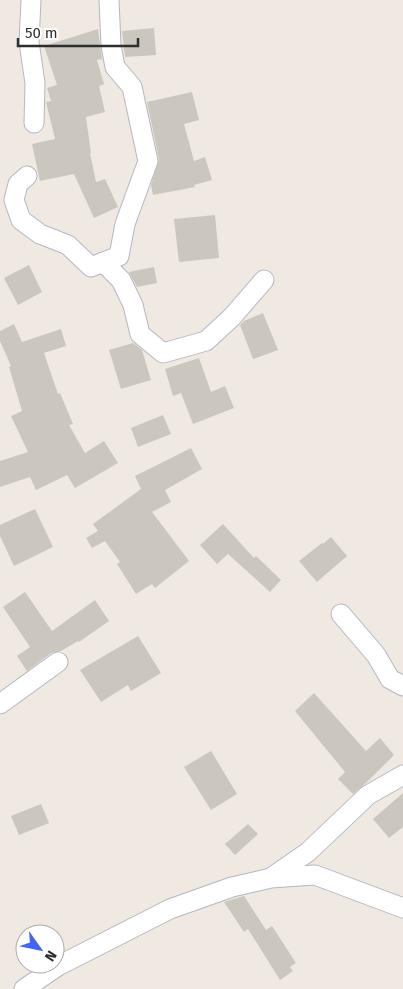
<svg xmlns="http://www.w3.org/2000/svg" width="403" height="989" viewBox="0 0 403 989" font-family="'Fira Sans',sans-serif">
<rect width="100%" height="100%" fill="#efe9e1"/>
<g fill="#cbc7bf">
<path d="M154,28l2,27 -31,2 -3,-26z"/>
<path d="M98,29l4,30 -5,1 7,24 -5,2 6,26 -19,5 5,36h-1l6,29 9,-3 13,28 -24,11 -20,-44 -34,7 -8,-37 23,-5 -9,-37 5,-1 -4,-13 10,-3 -13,-39z"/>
<path d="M192,92l7,28 -15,4 10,37 11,-4 7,23 -18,5 1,2 -42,8 -2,-10 8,-26 -12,-57z"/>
<path d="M215,215l4,43 -40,4 -5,-43z"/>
<path d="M29,265l13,27 -24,13 -14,-27z"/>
<path d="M154,267l3,16 -20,4 -8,-15z"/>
<path d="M263,313l15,37 -25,9 -13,-34 4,-4z"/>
<path d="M14,324l8,18 39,-13 5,17 -22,7 14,41 2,-1 13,31 -4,1 16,28 19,-12 14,22 -43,25 -8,-13 -31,15 -6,-13 -30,10v-26l28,-9 -17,-36 11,-5 -13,-44 2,-1 -11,-25v-10z"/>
<path d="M133,343l9,7 9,30 -30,9 -12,-39z"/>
<path d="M199,358l12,34 14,-6 9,22 -41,16 -12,-31 -8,3 -8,-27z"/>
<path d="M163,415l8,19 -33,13 -7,-19z"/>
<path d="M191,448l11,21 -37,21 6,12 -19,10 37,49 -34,27 -3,-4 -16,10 -19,-30 3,-2 -15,-21 -13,7 -6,-10 12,-7 -5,-7 48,-35 -6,-13z"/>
<path d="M35,509l18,38 -39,19 -14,-30v-11z"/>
<path d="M223,524l31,34 2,-2 25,24 -11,12 -42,-38 -11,10 -17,-19z"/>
<path d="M331,537l16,19 -30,26 -18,-21 23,-18 1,1z"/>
<path d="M25,592l27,39 43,-31 14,21 -30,21 -1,-1 -17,10 -10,2 -24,18 -10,-15 13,-9 -27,-40z"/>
<path d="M138,636l23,37 -30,18 -3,-6 -27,17 -21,-32z"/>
<path d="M314,693l52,58 14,-13 14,17 -27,27 -14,12 -15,-15 7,-7 -50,-61z"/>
<path d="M211,751l26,43 -26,16 -27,-43z"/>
<path d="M403,793v34l-14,11 -16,-19z"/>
<path d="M41,804l8,19 -30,12 -8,-19z"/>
<path d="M248,824l10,10 -23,21 -10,-11z"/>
<path d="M244,896l22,34 6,-4 24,37 -6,4 3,4 -13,9 -32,-51 -4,3 -20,-30z"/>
</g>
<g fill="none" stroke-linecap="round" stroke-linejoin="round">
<defs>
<g id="street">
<path d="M31,0l-2,42 6,41 -1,40"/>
<path d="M27,176l-9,8 -4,16 7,20 19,14 28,11 23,22 28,-11 6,-32 23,-63 -16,-74 -17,-20 -4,-22 -2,-45"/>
<path d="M103,262l18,18 12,25 7,29 23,19 43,-12 26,-24 32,-37"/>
<path d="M341,614l35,41 14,24 13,7"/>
<path d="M0,704l58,-42"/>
<path d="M272,877l36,-25 60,-57 35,-20"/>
<path d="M24,989l34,-23 112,-57 62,-22 39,-9 44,-3 88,33"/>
</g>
</defs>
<use href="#street" stroke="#b4b7c1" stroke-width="21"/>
<use href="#street" stroke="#fff" stroke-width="19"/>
</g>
<g transform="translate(40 949) rotate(123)"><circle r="24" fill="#ffffff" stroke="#ababab"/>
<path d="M0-4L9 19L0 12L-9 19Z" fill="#4264fb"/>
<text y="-8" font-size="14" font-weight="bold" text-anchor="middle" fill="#2e2e2e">N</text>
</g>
<path d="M18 38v8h120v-8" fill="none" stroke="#2e2e2e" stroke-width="2.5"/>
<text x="25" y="38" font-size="15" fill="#2e2e2e" stroke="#ffffff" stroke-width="4" paint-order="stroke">50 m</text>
</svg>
